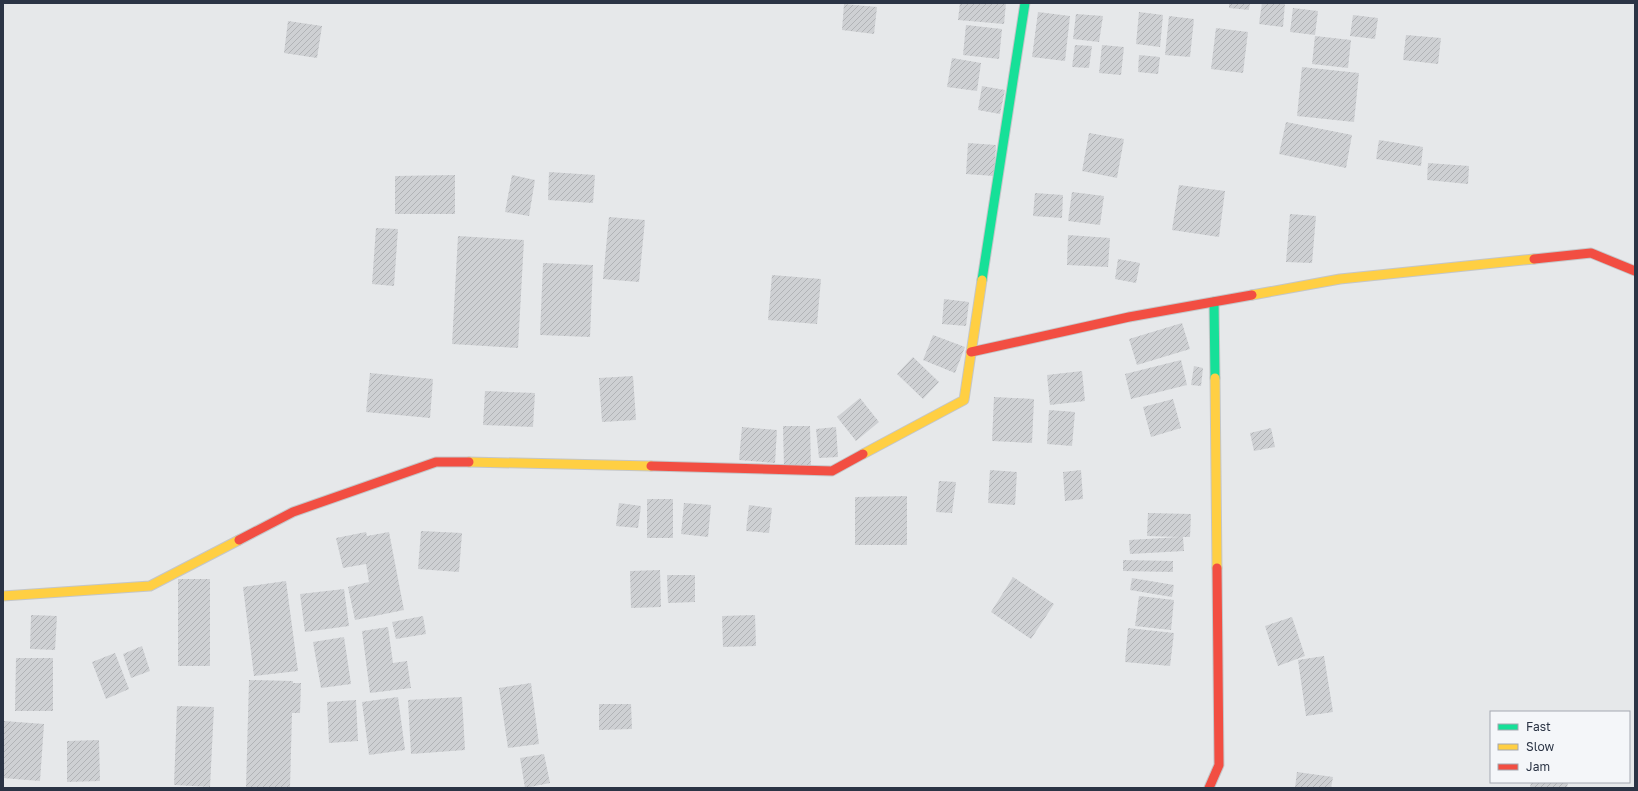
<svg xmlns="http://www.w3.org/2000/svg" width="1638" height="791" viewBox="0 0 1638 791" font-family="'Golos Text',sans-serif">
<defs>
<pattern id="building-hatch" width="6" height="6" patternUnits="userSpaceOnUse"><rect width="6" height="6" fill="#ced0d3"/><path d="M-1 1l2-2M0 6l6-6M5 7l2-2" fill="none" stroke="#b1b3b6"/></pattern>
</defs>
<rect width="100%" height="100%" fill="#e6e8ea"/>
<g fill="url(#building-hatch)">
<path d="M960,3h46l-2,21 -46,-4z"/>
<path d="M1229,3h21l-1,7 -20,-2z"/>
<path d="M1262,3h23l-2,24 -24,-3z"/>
<path d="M844,4l33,3 -3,27 -32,-4z"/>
<path d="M1293,8l25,3 -3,24 -25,-3z"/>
<path d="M1038,12l32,4 -5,45 -33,-4z"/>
<path d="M1139,12l24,3 -3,32 -24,-3z"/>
<path d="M1076,14l27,2 -4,26 -26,-3z"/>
<path d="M1353,15l25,3 -3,21 -25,-3z"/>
<path d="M1169,16l25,3 -4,38 -25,-2z"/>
<path d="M288,21l34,5 -5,32 -33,-5z"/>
<path d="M966,25l36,4 -3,30 -36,-4z"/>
<path d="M1216,28l32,4 -5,41 -32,-4z"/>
<path d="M1406,35l35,3 -3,26 -35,-4z"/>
<path d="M1315,36l36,4 -3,28 -36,-4z"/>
<path d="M1075,45l17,1 -3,22 -17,-1z"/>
<path d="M1102,45l22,2 -3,28 -22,-2z"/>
<path d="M1139,55l21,2 -2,17 -20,-2z"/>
<path d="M952,58l29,5 -4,28 -30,-4z"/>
<path d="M1302,67l57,6 -5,49 -57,-6z"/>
<path d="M982,86l23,4 -5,24 -22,-4z"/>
<path d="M1286,122l66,13 -6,33 -67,-14z"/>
<path d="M1089,133l35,6 -7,39 -35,-7z"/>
<path d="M1379,140l44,7 -2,19 -45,-7z"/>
<path d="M968,143l28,2 -2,31 -28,-2z"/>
<path d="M1428,163l41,3 -1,18 -41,-4z"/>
<path d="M549,172l46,3 -2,28 -45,-3z"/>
<path d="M455,175v39h-60v-38z"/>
<path d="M512,175l23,5 -6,36 -24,-4z"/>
<path d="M1179,185l46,6 -6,46 -47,-7z"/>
<path d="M1072,192l32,4 -4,29 -32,-4z"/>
<path d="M1035,193l28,2 -1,23 -29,-2z"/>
<path d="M1290,214l26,2 -4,47 -26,-1z"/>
<path d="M609,217l36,3 -6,62 -36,-3z"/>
<path d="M376,228l22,1 -4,57 -22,-2z"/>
<path d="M1068,235l42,3 -2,29 -41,-2z"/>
<path d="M458,236l66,4 -6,108 -66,-4z"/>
<path d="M1118,259l22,4 -4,20 -21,-4z"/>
<path d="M543,263l50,2 -3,72 -50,-2z"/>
<path d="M772,275l49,4 -4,45 -49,-4z"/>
<path d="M944,299l25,3 -3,24 -24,-2z"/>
<path d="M1182,323l8,26 -53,16 -8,-26z"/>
<path d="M933,335l32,12 -10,26 -32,-13z"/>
<path d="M913,357l26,25 -16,17 -26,-25z"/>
<path d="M1181,360l6,25 -56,14 -6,-25z"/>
<path d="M1194,366l9,2 -2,18 -10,-1z"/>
<path d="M1082,371l3,30 -35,4 -3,-30z"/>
<path d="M370,373l63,6 -3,39 -64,-6z"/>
<path d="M633,376l3,44 -34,2 -3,-44z"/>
<path d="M485,391l50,2 -2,34 -50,-2z"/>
<path d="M994,397l40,2 -2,44 -40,-2z"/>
<path d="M860,398l19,24 -23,19 -19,-24z"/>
<path d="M1173,399l8,29 -30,9 -8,-30z"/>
<path d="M1049,410l26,2 -3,34 -25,-2z"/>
<path d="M783,426h27l1,42h-27z"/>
<path d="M742,427l35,3 -2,33 -36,-3z"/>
<path d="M836,427l2,30 -19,1 -3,-29z"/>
<path d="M1271,428l4,19 -21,4 -4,-18z"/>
<path d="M990,470l27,2 -2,33 -27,-2z"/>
<path d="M1081,470l2,29 -18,2 -2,-29z"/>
<path d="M939,481l17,1 -4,31 -16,-1z"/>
<path d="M907,496v49h-52v-48z"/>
<rect x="647" y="499" width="26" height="39"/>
<path d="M619,503l22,3 -3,22 -22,-2z"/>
<path d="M684,503l27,2 -3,32 -27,-3z"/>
<path d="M749,505l23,3 -3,25 -23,-2z"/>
<path d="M1148,513l43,1 -1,23h-7l1,14 -54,3 -1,-14 51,-3 -33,-1z"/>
<path d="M421,531l41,2 -3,39 -41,-3z"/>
<path d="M366,532l1,4 22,-4 15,78 -49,10 -7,-33 21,-5 -3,-18 -23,4 -7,-30z"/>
<path d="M1123,560l50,1v11l-50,-1z"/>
<path d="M660,570l1,37 -30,1 -1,-37z"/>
<path d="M667,575h28v27l-27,1z"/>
<path d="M1013,577l41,27 -23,35 -40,-27z"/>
<path d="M1132,578l42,7 -2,12 -42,-7z"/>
<rect x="178" y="579" width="32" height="87"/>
<path d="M286,581l12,90 -44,5 -11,-89z"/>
<path d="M344,589l5,37 -44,6 -5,-38z"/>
<path d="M1139,596l35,4 -3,30 -36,-4z"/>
<path d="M31,615l26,1 -2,34 -25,-1z"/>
<path d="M755,615l1,31 -33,1 -1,-31z"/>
<path d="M423,616l3,18 -30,5 -4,-17z"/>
<path d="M1292,617l13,39 -27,10 -13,-40z"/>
<path d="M388,627l5,36 14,-2 4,27 -41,5 -8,-62z"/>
<path d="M1128,628l46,5 -4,33 -45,-4z"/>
<path d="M344,637l7,47 -30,4 -8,-46z"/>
<path d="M142,646l8,25 -19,7 -8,-24z"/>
<path d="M115,653l14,36 -23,10 -14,-37z"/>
<path d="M1324,656l9,56 -27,4 -8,-56z"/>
<path d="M16,658h37v53h-38z"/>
<path d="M249,680l44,1v2h8l-1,30h-8l-2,75h-44z"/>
<path d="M531,683l8,61 -31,4 -9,-60z"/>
<path d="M398,697l7,53 -36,5 -7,-53z"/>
<path d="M462,697l3,53 -54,4 -3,-54z"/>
<path d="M356,700l2,41 -29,2 -2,-41z"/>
<path d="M599,704h32l1,25 -33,1z"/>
<path d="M177,706l37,1 -4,80 -36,-2z"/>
<path d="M4,721l40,3 -4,57 -37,-3z"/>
<path d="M99,740l1,41 -33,1v-41z"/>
<path d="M544,754l6,29 -25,5 -5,-30z"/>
<path d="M1297,772l36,5 -2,11h-36z"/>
<path d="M1531,782h37l-1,6h-37z"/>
</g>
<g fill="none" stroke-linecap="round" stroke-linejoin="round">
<defs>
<g id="fast">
<path d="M982,280l43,-277"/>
<path d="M1214,302l1,76"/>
</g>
<g id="slow">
<path d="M1252,295l88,-16 194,-20"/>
<path d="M1215,378l2,190"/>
<path d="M863,454l101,-54 18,-120"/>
<path d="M469,462l182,4"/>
<path d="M3,596l147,-10 89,-46"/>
</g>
<g id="jam">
<path d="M1534,259l57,-6 44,18"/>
<path d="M971,352l158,-35 123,-22"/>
<path d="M651,466l181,5 31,-17"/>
<path d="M239,540l54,-28 143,-50h33"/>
<path d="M1209,788l10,-23 -2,-197"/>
</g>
</defs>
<use href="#fast" stroke="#c4c6c8" stroke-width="11"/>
<use href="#slow" stroke="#c4c6c8" stroke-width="11"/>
<use href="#jam" stroke="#c4c6c8" stroke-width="11"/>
<use href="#fast" stroke="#16e098" stroke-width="9"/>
<use href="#slow" stroke="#ffcf43" stroke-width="9"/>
<use href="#jam" stroke="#f24e42" stroke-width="9"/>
</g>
<rect width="1638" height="791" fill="none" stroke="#2b3445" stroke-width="8"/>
<rect x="1490" y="711" width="140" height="72" fill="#f4f6f9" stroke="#a4a8b1"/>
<rect x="1498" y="724" width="20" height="6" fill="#16e098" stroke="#a4a8b1"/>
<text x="1526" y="731" font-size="12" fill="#2b3445">Fast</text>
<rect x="1498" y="744" width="20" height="6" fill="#ffcf43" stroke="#a4a8b1"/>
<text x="1526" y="751" font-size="12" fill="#2b3445">Slow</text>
<rect x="1498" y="764" width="20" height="6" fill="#f24e42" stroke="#a4a8b1"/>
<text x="1526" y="771" font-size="12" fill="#2b3445">Jam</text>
</svg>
